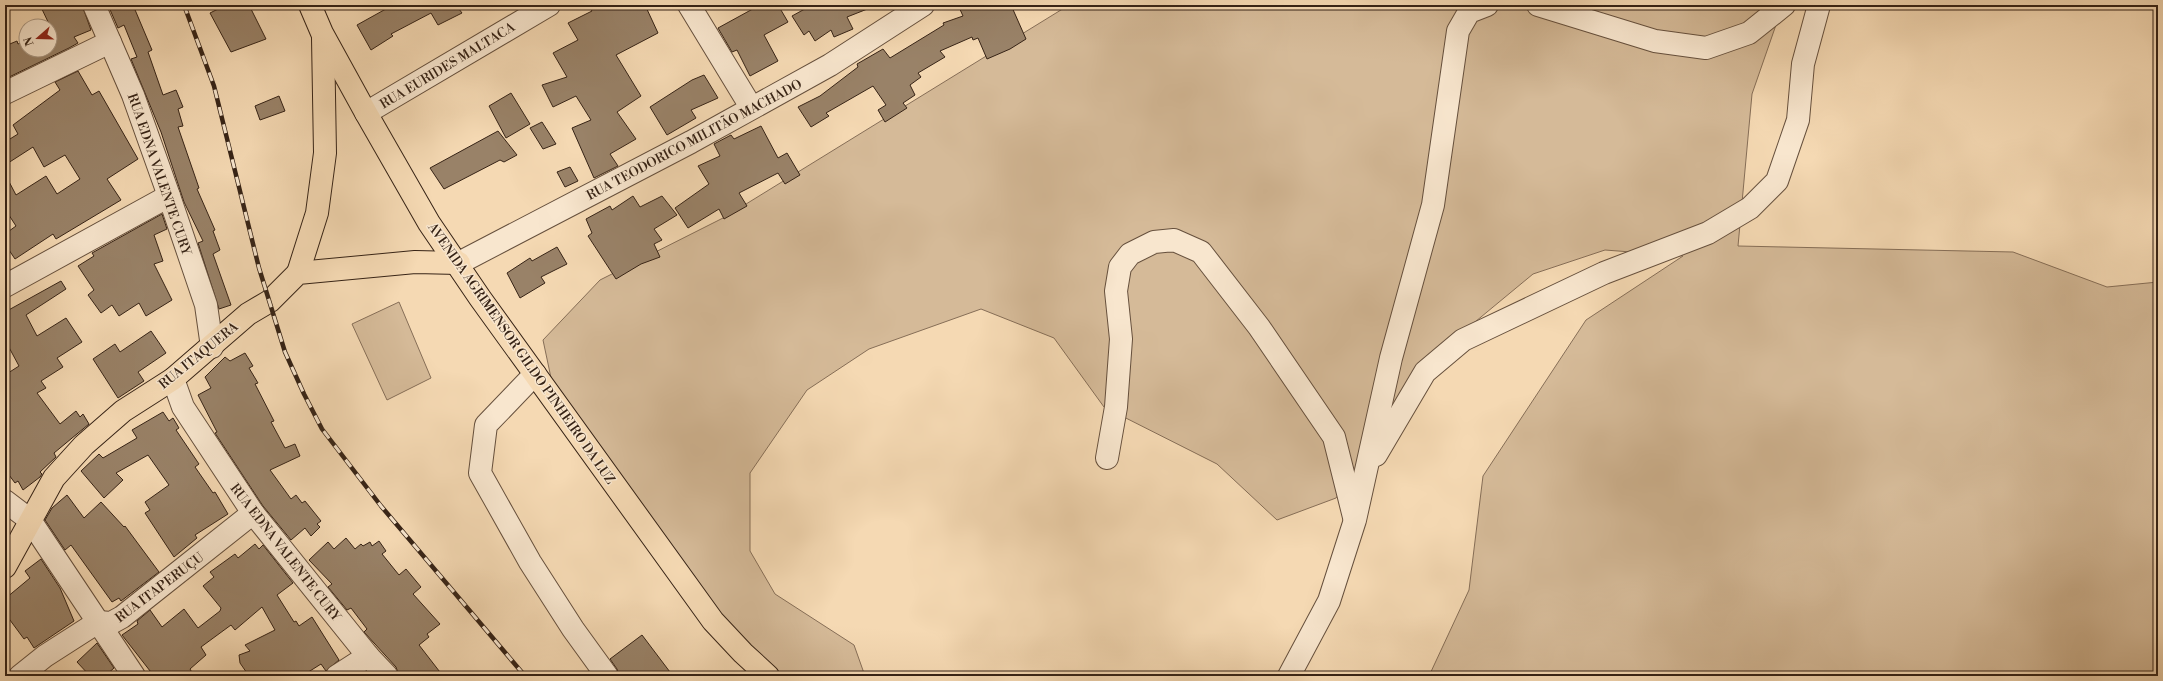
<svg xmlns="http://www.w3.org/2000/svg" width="2163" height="681" viewBox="0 0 2163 681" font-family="'Libre Bodoni',serif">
<rect width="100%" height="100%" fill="#f5d9b3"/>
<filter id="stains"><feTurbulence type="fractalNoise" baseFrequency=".005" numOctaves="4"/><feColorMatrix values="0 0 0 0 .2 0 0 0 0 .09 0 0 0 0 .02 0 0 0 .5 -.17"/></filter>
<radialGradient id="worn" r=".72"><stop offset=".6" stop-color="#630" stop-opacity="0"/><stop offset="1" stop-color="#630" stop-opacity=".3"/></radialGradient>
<g fill="#d5ba98" stroke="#866e57">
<path d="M1069,5h720l-12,17 -25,72 -14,152 275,6 94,35 51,-5v394h-729l40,-86 14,-114 103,-156 97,-64 -78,-6 -72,24 -75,62 -122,162 -59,22 -60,-56 -113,-57 -50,-69 -73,-29 -112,40 -62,41 -57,83v78l25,43 79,51 11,31h-93l-30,-27 -188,-257 -11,-52 57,-60 125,-63z"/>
<path d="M399,302l32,76 -44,22 -35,-76z"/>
</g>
<g fill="#998268" stroke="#362316">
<path d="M40,5h42l9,25 -17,7 4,6 -9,5 -64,31v-33l12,-5 1,3 8,-3v9h24v-24z"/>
<path d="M108,5h25l19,45 -4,2 15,43 13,-5 7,17 -5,2 5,17 -5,1 21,61 -2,1 18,41 -2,1 7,19 -7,4 18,51 -12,4 -21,-66 5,-2 -19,-39 -23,-70 -30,-73 6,-2 -13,-32 -6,3z"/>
<path d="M226,5h23l17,34 -35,13 -21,-39z"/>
<path d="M393,5h63l6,8 -24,12 -7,-12 -40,21 2,2 -22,14 -14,-25z"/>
<path d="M599,5h46l13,28 -42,22 25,41 -24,16 19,27 -26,15 8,12 -24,12 -22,-50 19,-8 -15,-24 -23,11 -11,-22 25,-8 -14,-24 25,-13 -10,-17 24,-12 -2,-3z"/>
<path d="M760,5h18l10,17 -24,13 14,26 -28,15 -13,-26 -5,2 -14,-24z"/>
<path d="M812,5h63v1l-28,11 6,12 -19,8 -3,-7 -16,11 -6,-10 -5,4 -12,-19z"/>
<path d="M958,5h53l15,34 -16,10 -23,10 -9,-21 -5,2 -1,-3 -32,14 5,6 -27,16 3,4 -11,8 5,10 -12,8 4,5 -22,14 -7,-12 8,-5 -13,-19 -47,27 3,3 -18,11 -13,-20 22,-11 38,-29 -1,-3 26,-15 7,9 54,-33 -1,-2 20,-7z"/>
<path d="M78,71l14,24 7,-4 39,68 -31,20 14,21 -65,39 -3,-5 -38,25 -10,-15v-10l11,-8 -11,-17v-35l11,21 30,-19 11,18 23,-15 -15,-24 -21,12 -11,-20 -28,18v-23l13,-8 -5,-9 47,-35 -5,-8z"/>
<path d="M704,75l14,23 -27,12 5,8 -29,17 -17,-28 42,-27z"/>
<path d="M511,93l19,31 -24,14 -17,-32z"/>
<path d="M279,96l6,15 -25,9 -5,-14z"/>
<path d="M542,122l14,22 -13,5 -13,-21z"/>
<path d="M761,126l17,32 9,-5 13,22 -15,9 -7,-11 -39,20 8,13 -23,13 -5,-10 -31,19 -13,-20 34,-24 -11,-18 22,-10 -6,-12 17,-9 3,4z"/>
<path d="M498,131l19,24 -13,7 -4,-2 -56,29 -14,-21z"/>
<path d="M570,167l8,14 -13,6 -8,-15z"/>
<path d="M633,196l7,11 22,-11 15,19 -23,14 8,11 -8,4 6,13 -19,7 -25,15 -28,-43 4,-3 -6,-14 24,-13 2,4z"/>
<path d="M162,214l5,15 -13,6 9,26 -9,3 18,36 -26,16 -7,-13 -20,13 -7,-11 -11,8 -13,-18 6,-5 -16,-24 16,-10 -2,-3z"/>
<path d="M557,247l10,17 -26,13 4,6 -25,15 -13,-25 23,-15 2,3z"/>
<path d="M61,281l5,8 -40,26 11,21 29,-18 16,24 -25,16 6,9 -22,14 5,7 -9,5 23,31 16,-13 4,6 3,-3 6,10 -35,29 2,4 -16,15 2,2 -2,3 -17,13 -5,-9 -3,2 -6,-8 -4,3v-103l14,-9 -14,-26v-28z"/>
<path d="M151,331l15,22 -28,19 6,9 -26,17 -25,-39 22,-15 5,8z"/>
<path d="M245,353l8,13 -4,2 9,15 -3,1 19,37 -3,1 14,26 10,-4 5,12 -30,14 21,29 5,-4 6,8 3,-2 16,20 -4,3 3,3 -9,9 -6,-8 -14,12 -28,-34 -48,-73 2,-1 -19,-37 13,-7 -6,-11 20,-20 5,4z"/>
<path d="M163,412l6,9 4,-3 6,10 -3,2 23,34 -4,3 18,26 2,-1 13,22 -33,21 2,3 -23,19 -29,-44 5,-3 -5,-8 24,-17 -21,-30 -32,18 7,7 -19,18 -23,-27 18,-17 4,4 34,-20 -5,-8z"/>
<path d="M67,495l17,23 17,-16 23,25 1,-1 34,46 -38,29 -2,-3 -7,4 -41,-57 -6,5 -20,-30 7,-12z"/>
<path d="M346,538l9,11 6,-5 2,2 7,-4 2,4 7,-5 7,10 -4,3 17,21 7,-6 15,18 -8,7 27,30 -13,10 2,3 -10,8 24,31h-44l-3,-9 -32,-35 3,-3 -16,-21 -4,2 -19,-23 4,-3 -23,-24 19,-18 6,7z"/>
<path d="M255,544l4,5 4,-4 30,38 -16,12 17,27 2,-1 3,5 13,-9 27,43 -13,11 -5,-7 -19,12h-53l-9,-13 -1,-8 11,-4 -5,-6 30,-15 -13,-23 -27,23 -4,-5 -30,22 5,8 -16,14 4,7h-40l-32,-41 16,-11 -1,-3 13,-11 12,17 22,-18 14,19 22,-17 1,-3 -18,-22 11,-9 -4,-5 25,-18 3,4z"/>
<path d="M41,559l19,29 14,33 -40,27 -7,-11 -3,2 -17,-23 -1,-18 24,-20 -5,-7z"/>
<path d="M642,635l31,41h-54l-2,-7 -7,-10z"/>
<path d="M97,643l17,25 -9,8h-15l-13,-14z"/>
</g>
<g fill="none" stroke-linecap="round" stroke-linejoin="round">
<defs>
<g id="minor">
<path d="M94,5l39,90 36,101 37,109 6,42"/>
<path d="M689,5l62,102"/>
<path d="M1538,5l117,36 51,7 43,-15 35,-28"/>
<path d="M5,93l105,-51"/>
<path d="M366,113l183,-108"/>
<path d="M459,263l232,-121 139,-77 93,-60"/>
<path d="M5,286l164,-90"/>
<path d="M535,374l-49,51 -6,48 50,89 43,67 34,47"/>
<path d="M173,379l10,28 70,106 115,143 19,20"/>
<path d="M1376,455l49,-83 38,-32 141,-67 104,-40 42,-25 27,-27 21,-61 5,-56 16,-59"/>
<path d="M1107,458l9,-51 5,-68 -5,-48 4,-24 10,-13 24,-12 20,-2 27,12 58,75 75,110 20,80"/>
<path d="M5,501l25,19 104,156"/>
<path d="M20,676l25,-20 53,-34 13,1 11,-6 131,-104"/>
<path d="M337,676l31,-20"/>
<path d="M1289,676l40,-75 26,-81 36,-162 42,-153 25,-174 11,-19 18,-7"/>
</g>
<g id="major">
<path d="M310,5l12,28 44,80 63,110 51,75 233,323 30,32 25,23"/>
<path d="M298,273l19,-60 8,-60 -2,-115"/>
<path d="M5,567l49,-89 30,-33 39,-34 50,-32 75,-65 22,-13 28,-28 117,-11 44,1"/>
</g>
</defs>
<use href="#minor" stroke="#66503d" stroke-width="24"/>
<use href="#major" stroke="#362316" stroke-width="24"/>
<use href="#minor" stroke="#f8e6ce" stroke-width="22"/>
<use href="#major" stroke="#f5d9b3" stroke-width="22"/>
<defs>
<path id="rail" d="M184,5l30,81 45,182 26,84 19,42 18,35 59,77 144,170"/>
</defs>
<use href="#rail" stroke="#362316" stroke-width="4.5"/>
<use href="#rail" stroke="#f8e6ce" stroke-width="3" stroke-dasharray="9" stroke-linecap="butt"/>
</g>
<g text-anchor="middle" stroke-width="3" stroke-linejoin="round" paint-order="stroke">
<g font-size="13" fill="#362316" stroke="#f8e6ce">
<text transform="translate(447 65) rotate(-31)" y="5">RUA EURIDES MALTACA</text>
<text transform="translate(694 139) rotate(-28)" y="5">RUA TEODORICO MILITÃO MACHADO</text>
<text transform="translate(160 174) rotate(71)" y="5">RUA EDNA VALENTE CURY</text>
<text transform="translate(522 353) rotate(55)" y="5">AVENIDA AGRIMENSOR GILDO PINHEIRO DA LUZ</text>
<text transform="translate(198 355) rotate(-39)" y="5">RUA ITAQUERA</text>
<text transform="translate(286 552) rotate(52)" y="5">RUA EDNA VALENTE CURY</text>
<text transform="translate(159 587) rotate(-37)" y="5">RUA ITAPERUÇU</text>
</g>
</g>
<rect width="2163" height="681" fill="none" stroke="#f5d9b3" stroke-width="20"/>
<rect x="6" y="6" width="2151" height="669" fill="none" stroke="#362316" stroke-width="2"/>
<rect x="10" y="10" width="2143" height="661" fill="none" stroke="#362316"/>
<g transform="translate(38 38) rotate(250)"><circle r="19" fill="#f8e6ce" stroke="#aa9884"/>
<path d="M0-3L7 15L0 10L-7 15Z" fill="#8f2418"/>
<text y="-6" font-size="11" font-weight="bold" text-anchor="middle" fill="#362316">N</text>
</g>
<rect width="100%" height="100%" filter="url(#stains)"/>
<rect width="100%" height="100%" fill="url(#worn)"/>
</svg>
